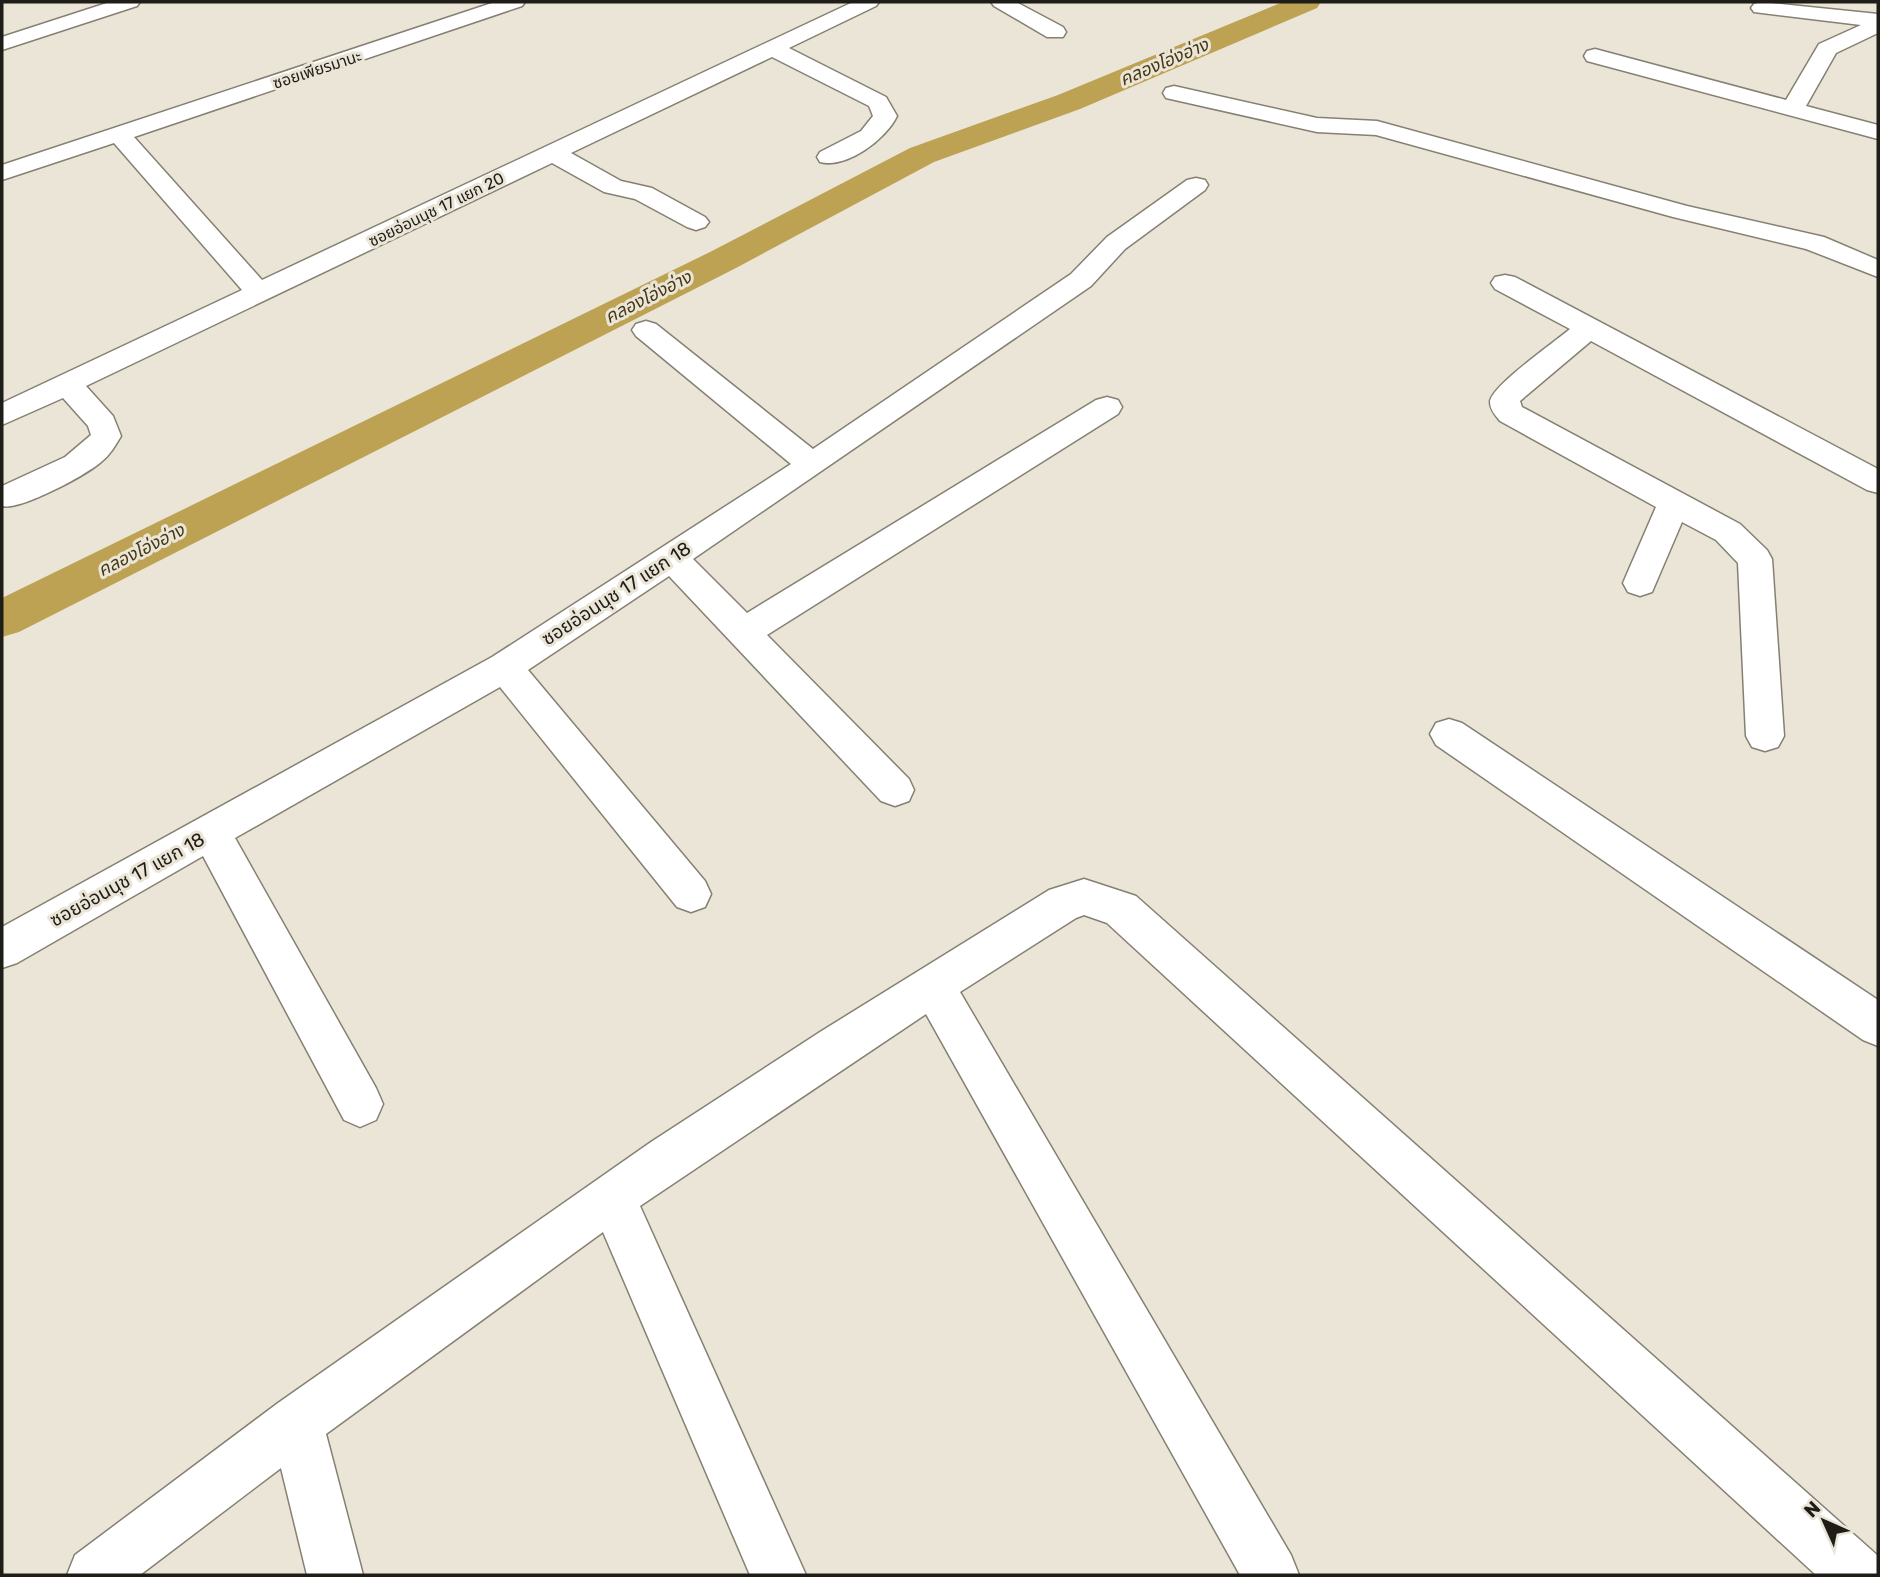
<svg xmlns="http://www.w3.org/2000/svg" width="1880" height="1577" viewBox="0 0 1880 1577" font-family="Rubik,'Noto Sans Thai',sans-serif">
<rect width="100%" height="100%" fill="#eae5d6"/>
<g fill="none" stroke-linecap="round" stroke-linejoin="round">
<path fill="#bea253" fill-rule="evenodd" d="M1283,2h38l-4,6 -237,101 -146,53 -198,106 -717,364 -17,5v-39l708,-346 200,-104 148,-53z"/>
<defs>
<g id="minor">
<path d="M110,2h30l-3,4 -135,44v-13z"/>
<path d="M495,2h30l-3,4 -388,131 128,143 591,-278h26l-3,4 -87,42 97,49 11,19c-11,23 -50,53 -77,46l-3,-5 3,-5 41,-21 12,-15 -4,-10 -97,-49 -201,96 50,28 31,7 53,29 4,5 -4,5 -9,3 -9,-3 -52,-28 -31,-7 -52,-29 -466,223 27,30 8,20c-6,10 -11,19 -20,26 -15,13 -81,49 -99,44v-20l63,-29 26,-22 -3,-9 -25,-28 -61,27v-22l240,-113 -128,-147 -112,37v-15z"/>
<path d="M991,2h25l47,25 3,5 -3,5h-16l-53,-31z"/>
<path d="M1761,2l117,12v19l-42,20 -30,53 72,19v14l-291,-78 -3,-5 3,-5 8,-2 191,51 33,-56 42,-19 -107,-13 -3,-4 3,-4z"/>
<path d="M1174,86l143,32 60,3 310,85 137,31 54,23v17l-72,-28 -133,-32 -297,-82 -59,-3 -151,-34 -3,-5 3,-5z"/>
<path d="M1196,178l9,2 3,5 -3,5 -80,59 -34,37 -398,273 54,54 349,-213 11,-3 11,3 4,7 -4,7 -351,221 142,144 5,11 -5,11 -14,5 -14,-5 -212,-225 -141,94 177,211 6,13 -6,13 -14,5 -14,-5 -177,-220 -265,151 141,250 7,16 -7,16 -16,7 -16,-7 -141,-264 -186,107 -15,5v-41l490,-270 299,-193 -155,-128 -4,-6 4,-6 10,-3 10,3 157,125 258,-175 36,-37 80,-57z"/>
<path d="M1505,275l10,2 363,192v24l-11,-3 -276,-149 -71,60 2,6 218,117 27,26 5,9 12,177 -6,11 -13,4 -13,-4 -6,-11 -8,-173 -22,-23 -34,-18 -30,70 -12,4 -12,-4 -5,-9 33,-76 -156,-86c-4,-5 -10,-11 -10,-19 1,-16 65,-60 80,-73l-75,-40 -4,-6 4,-6z"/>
<path d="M1449,719l13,4 416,277v46l-15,-6 -427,-295 -6,-11 6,-11z"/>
<path d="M1084,879l52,17 741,659 1,20h-62l-709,-652 -23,-8 -8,3 -116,74 331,563 8,20h-59l-314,-561 -286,192 166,369h-56l-147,-343 -277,202 37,141h-56l-26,-107 -141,107h-73l8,-20 203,-152 373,-261 169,-110 229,-142z"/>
</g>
</defs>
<use href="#minor" stroke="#858072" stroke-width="3"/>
<use href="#minor" fill="#fff" fill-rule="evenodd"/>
</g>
<g text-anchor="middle" stroke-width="6" stroke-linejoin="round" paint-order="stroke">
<g font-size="16" fill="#1f1d18" stroke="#eae5d6">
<text transform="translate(317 69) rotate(-18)" y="6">ซอยเพียรมานะ</text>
<text transform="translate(436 209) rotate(-26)" y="6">ซอยอ่อนนุช 17 แยก 20</text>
</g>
<g font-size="18" font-style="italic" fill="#443815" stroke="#eae5d6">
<text transform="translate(1164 62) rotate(-23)" y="6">คลองโอ่งอ่าง</text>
<text transform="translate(648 297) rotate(-27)" y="6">คลองโอ่งอ่าง</text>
<text transform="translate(141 550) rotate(-27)" y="6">คลองโอ่งอ่าง</text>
</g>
<g font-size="19" fill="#1f1d18" stroke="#eae5d6">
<text transform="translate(616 593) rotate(-33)" y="7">ซอยอ่อนนุช 17 แยก 18</text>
<text transform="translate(127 879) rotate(-29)" y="7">ซอยอ่อนนุช 17 แยก 18</text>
</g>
</g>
<rect width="1880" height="1577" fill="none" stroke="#1f1d18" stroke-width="7"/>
<g transform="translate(1824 1521) rotate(315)" stroke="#eae5d6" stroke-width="5" paint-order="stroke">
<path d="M0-5L12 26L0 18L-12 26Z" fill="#1f1d18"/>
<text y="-10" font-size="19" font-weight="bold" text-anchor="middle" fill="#1f1d18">N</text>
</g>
</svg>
